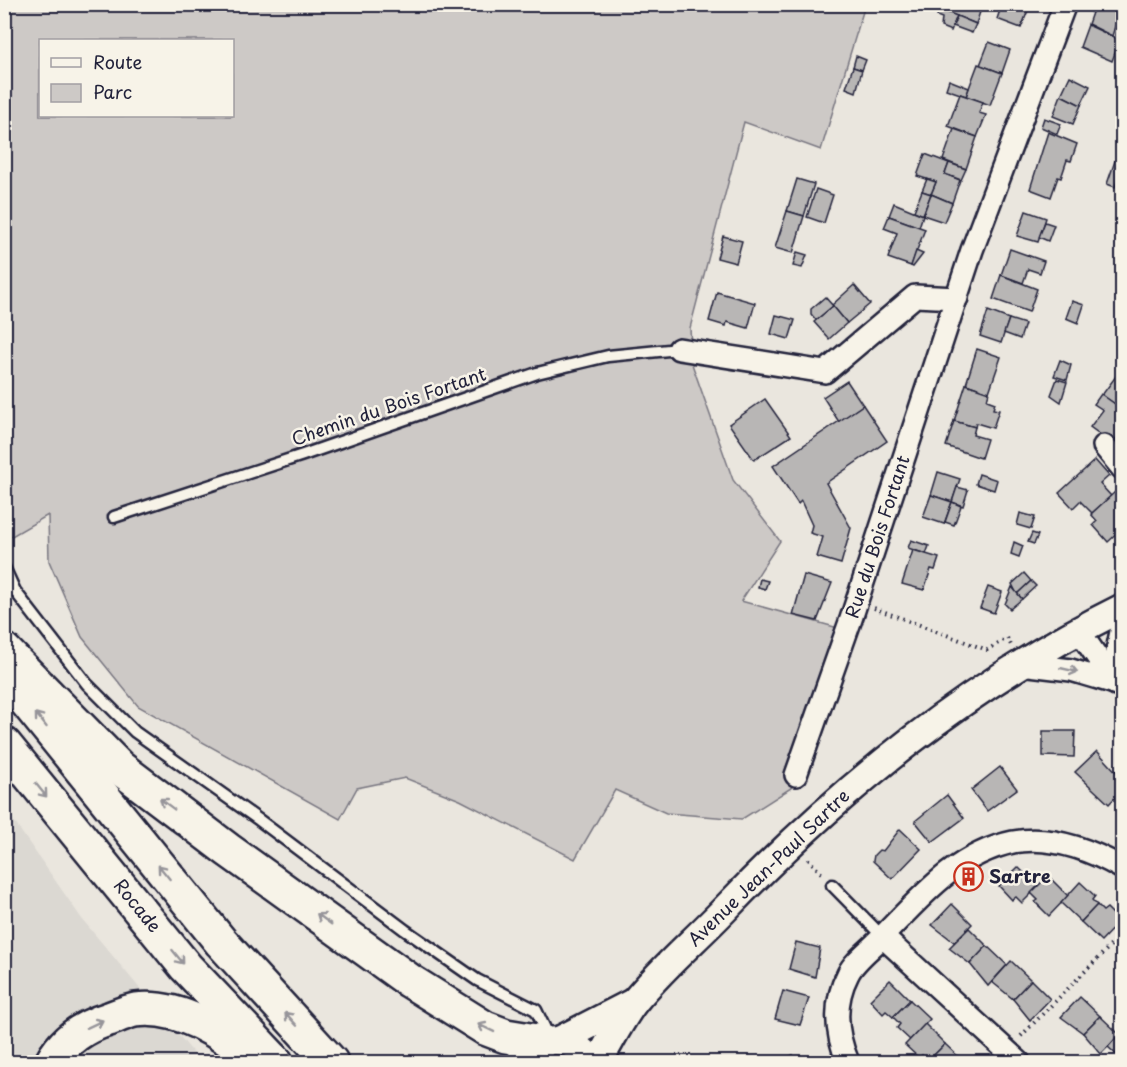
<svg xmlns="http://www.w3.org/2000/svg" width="1127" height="1067" viewBox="0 0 1127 1067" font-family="'Playpen Sans',sans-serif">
<rect width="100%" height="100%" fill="#eae6de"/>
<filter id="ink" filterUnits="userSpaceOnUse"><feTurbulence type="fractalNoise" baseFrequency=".0167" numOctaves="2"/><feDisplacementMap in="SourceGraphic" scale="12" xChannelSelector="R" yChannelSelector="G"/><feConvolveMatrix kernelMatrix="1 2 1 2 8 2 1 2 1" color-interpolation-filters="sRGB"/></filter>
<g filter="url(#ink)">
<path fill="#dbd8d2" d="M4,807l78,112 119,143h-196z"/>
<path fill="#cdc9c6" stroke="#787680" stroke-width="1.5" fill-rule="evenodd" d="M4,5h861l-44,145 -77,-28 -54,206 2,36 41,116 47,61 -39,60 108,30 -58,157 -49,31 -76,-6 -51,-23 -40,69 -115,-59 -55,-22 -48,10 -17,31 -202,-113 -56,-69 -33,-76 -1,-46 -43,25zM40,40h192v76h-192z"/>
<g fill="#b8b6b5" stroke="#22223b" stroke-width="1.5">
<path d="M949,4l10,3 1,-3 20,8 -4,12 -30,-12z"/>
<path d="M1002,4h18l9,4 -8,20 -24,-9z"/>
<path d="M1095,4h27l-10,32 -24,-12z"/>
<path d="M939,9l18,7 -6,15 -10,-4 1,-9 -5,-2z"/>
<path d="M957,16l19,8 -4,9 -19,-7z"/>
<path d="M1088,25l32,15 -8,21 -32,-14z"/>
<path d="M989,42l21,8 -8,23 -22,-8z"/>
<path d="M856,56l10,4 -4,10 -9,-3z"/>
<path d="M978,64l24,9 -12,32 -24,-9z"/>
<path d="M853,67l9,3 -6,22 -10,-4z"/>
<path d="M1070,76l20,10 -9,19 -20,-10z"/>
<path d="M949,80l20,8 -3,8 -20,-7z"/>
<path d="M960,94l23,8 -4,11 7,2 -9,22 -29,-11z"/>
<path d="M1061,95l20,10 -8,19 -20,-8z"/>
<path d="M1044,118l17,6 -4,10 -16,-7z"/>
<path d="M954,129l23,8 -11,32 -23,-9z"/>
<path d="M1048,132l29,12 -6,17 -4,-1 -6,18 -3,-1 -7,20 -21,-8z"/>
<path d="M1122,141v23l-5,-3z"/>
<path d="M925,154l24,9 -4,11 15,6 -8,23 -21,-9 5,-12 -19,-6z"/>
<path d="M1115,161l7,3v10l-2,-1 -5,14 -8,-3z"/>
<path d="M949,163l17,6 -5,11 -16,-6z"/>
<path d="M797,179l17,5 -10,32 -17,-5z"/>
<path d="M927,179l9,3 -5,12 -9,-3z"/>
<path d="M816,189l17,6 -9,28 -17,-6z"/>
<path d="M922,191l9,3 -8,21 -9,-4z"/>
<path d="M931,194l21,9 -8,19 -21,-7z"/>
<path d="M894,203l29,12 -4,12 -30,-11z"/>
<path d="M787,211l17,5 -11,37 -18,-5z"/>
<path d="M1026,211l20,7 -8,24 -21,-6z"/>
<path d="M889,216l36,13 -14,37 -23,-8 9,-25 -13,-5z"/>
<path d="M1045,222l9,3 -6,16 -9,-4z"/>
<path d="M723,236l19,5 -6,22 -19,-5z"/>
<path d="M1010,249l34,12 -4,12 -12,-4 -5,14 -22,-8z"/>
<path d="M916,251l7,3 -10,13 -2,-1z"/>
<path d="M797,252l10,3 -5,13 -9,-2z"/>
<path d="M1001,275l36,14 -8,23 -36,-13z"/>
<path d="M854,285l16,19 -23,19 -15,-18z"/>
<path d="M717,292l38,11 -7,25 -21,-6 -1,4 -17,-5z"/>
<path d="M825,297l8,9 -17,14 -5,-6v-5z"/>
<path d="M1072,301l12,4 -6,18 -12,-5z"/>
<path d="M833,306l14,17 -18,16 -15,-17z"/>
<path d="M988,311l21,8 -8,24 -21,-7z"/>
<path d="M776,315l19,5 -6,19 -18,-5z"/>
<path d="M1009,319l16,5 -5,15 -16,-6z"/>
<path d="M977,349l24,8 -12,35 -23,-8z"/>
<path d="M1060,360l11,5 -4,15 -13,-4z"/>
<path d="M1122,368v41l-20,-14z"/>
<path d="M1057,379l10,3 -6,20 -10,-7z"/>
<path d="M847,381l16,24 -24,17 -16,-25z"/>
<path d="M966,384l23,8 -2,8 8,3 -2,6 6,1 -6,18 -17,-5 -1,4 -21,-6z"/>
<path d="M1101,394l21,15v26l-2,-1 -7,10 -23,-17 13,-17 -9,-6z"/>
<path d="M765,399l26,37 -37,24 -25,-36z"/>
<path d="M863,405l24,36 -61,42 25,45 -10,36 -24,-7 6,-20 -13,-4 2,-8 -11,-24 -3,3 -25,-38z"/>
<path d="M954,421l21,6 -2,8 14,4 -6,19 -35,-12z"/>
<path d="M1095,460l14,16 -9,8 11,12 -19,17 -12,-12 -7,7 -14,-15z"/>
<path d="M938,472l22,7 -8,23 -21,-7z"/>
<path d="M979,474l18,6 -3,10 -18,-6z"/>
<path d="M957,487l11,3 -5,16 -11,-4z"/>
<path d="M1115,492l7,8 -5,4 5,5v20l-14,13 -15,-17 4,-4 -6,-7z"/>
<path d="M931,495l21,7 -8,22 -21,-7z"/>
<path d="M952,502l9,4 -7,19 -9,-3z"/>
<path d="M1020,513l15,4 -4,12 -14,-4z"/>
<path d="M1032,533l6,2 -4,9 -6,-2z"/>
<path d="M911,540l18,6 -3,8 -18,-6z"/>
<path d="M1014,542l9,4 -4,11 -8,-3z"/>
<path d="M913,550l26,8 -4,12 -4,-1 -7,21 -22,-6z"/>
<path d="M1024,573l7,8 -14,13 -5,-10z"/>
<path d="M804,575l28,8 -15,38 -24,-6z"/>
<path d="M760,579l8,2 -3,8 -7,-2z"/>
<path d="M1031,581l5,5 -14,13 -5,-5z"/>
<path d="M988,587l14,5 -8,21 -14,-5z"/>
<path d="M1012,587l10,12 -12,10 -5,-5z"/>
<path d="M1043,731h32l-1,26 -31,-1z"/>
<path d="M1097,751l25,27v12l-13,14 -34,-32z"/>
<path d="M1000,767l17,22 -30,22 -16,-21z"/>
<path d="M947,795l17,23 -32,24 -17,-21z"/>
<path d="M900,829l21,20 -29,30 -19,-18 1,-6 5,-5 4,1z"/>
<path d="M1018,867l20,20 -16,16 -6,-6 -4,3 -13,-14z"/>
<path d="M973,872l2,3 -11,8 -3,-3z"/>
<path d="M1048,876l20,20 -19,20 -14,-14 3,-2 -7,-7z"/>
<path d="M1080,882l15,14 -3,4 5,5 -16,17 -20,-19z"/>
<path d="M952,904l20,20 -18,18 -22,-17z"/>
<path d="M1097,905l6,6 4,-3 13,13 -19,20 -20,-19z"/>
<path d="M969,928l18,18 -17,18 -21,-16z"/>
<path d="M796,942l24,6 -5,29 -26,-8z"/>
<path d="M987,946l20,19 -19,21 -18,-22z"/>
<path d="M1011,961l20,19 -18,19 -21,-17z"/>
<path d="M890,980l20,20 -17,17 -7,-6 -3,3 -13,-14z"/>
<path d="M1031,980l19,19 -20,21 -17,-21z"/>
<path d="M783,991l26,7 -9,27 -25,-6z"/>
<path d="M1080,997l20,19 -17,17 -22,-16z"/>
<path d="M910,1000l20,19 -20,21 -13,-12 3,-4 -7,-7z"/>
<path d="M1100,1016l20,19 -19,19 -18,-21z"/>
<path d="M925,1024l20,20 -17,17 -6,-6 -3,3 -14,-13z"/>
<path d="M1122,1031v31h-2l-4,-3 3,-2 -11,-10z"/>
<path d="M945,1044l19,18 -36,-1z"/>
<path d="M793,1055l3,7h-35l9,-3 6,3z"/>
</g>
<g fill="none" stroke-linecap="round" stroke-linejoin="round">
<defs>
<g id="service">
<path d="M114,517l189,-62 234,-82 71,-17 71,-7"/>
<path d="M4,567l11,24 72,93 48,48 124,88 146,110 72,50 59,30 13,27"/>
<path d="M832,885l51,52"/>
</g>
<g id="minor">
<path d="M679,349l146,23 90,-76 42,2"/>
<path d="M1104,446l18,22"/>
<path d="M1122,627l-5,24 5,35"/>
<path d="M1079,631l37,53"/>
<path d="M1021,664l50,6 44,13"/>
<path d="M796,775l55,-156 121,-369 93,-246"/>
<path d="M883,937l136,125"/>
<path d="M848,1062c-12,-28 -15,-59 0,-88 6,-13 24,-26 34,-37 39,-40 74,-83 131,-95 39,-7 76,7 109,26"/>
</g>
<g id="tertiary">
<path d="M560,1040l74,-38"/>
<path d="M520,1062c15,-28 55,-29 70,0"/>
<path d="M598,1062c12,-20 23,-43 37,-61 27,-33 60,-61 89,-91 117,-122 246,-227 398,-302"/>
</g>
<g id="trunk">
<path d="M4,650l116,118 108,82 182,131 75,47 21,8 36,6"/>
<path d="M17,690l204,252 110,120"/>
<path d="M4,744l182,223 90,95"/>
<path d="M52,1062c12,-22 33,-36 57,-43 8,-3 17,-7 26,-9 43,-6 90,23 120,51"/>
</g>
</defs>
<use href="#service" stroke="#22223b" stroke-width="15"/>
<use href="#minor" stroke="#22223b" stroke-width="26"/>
<use href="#tertiary" stroke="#22223b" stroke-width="32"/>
<use href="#trunk" stroke="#22223b" stroke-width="38"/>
<g stroke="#22223b" stroke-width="4" stroke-dasharray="1.5 4.5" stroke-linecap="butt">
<path d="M874,608l113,42 20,-12 4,7"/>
<path d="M808,859l15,16"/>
<path d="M1021,1036l101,-102"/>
</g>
<use href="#service" stroke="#f7f3e8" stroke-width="10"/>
<use href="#minor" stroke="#f7f3e8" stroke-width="21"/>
<use href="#tertiary" stroke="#f7f3e8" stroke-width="27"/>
<use href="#trunk" stroke="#f7f3e8" stroke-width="33"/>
</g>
<defs><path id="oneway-shaft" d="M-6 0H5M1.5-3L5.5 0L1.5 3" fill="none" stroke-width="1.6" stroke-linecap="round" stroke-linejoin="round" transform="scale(1.5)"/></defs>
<g stroke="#97959a">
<use href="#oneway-shaft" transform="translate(1069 670) rotate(13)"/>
<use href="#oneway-shaft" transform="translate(41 720) rotate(-128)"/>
<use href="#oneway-shaft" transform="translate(41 790) rotate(51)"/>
<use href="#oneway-shaft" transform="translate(167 804) rotate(-143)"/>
<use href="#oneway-shaft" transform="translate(164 872) rotate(-129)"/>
<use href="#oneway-shaft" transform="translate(324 919) rotate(-144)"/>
<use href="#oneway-shaft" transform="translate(178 957) rotate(51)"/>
<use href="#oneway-shaft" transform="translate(291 1019) rotate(-132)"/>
<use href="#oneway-shaft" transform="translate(95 1024) rotate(-25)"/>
<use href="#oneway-shaft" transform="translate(486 1028) rotate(-154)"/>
</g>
</g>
<defs>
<symbol id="building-ring" viewBox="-11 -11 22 22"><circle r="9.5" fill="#f7f3e8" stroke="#c8321e" stroke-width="1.5"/><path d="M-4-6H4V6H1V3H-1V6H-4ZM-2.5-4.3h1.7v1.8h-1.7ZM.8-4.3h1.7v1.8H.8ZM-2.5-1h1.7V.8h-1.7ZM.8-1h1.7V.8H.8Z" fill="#c8321e"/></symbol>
</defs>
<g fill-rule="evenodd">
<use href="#building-ring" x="952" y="860" width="33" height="33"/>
</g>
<g text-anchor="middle" stroke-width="5" stroke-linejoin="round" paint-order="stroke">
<g font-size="18" fill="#22223b" stroke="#f7f3e8">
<text transform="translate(389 407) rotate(-19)" y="6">Chemin du Bois Fortant</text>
<text transform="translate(878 537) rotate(-72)" y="6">Rue du Bois Fortant</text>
<text transform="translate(769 868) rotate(-44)" y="6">Avenue Jean-Paul Sartre</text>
<text transform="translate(137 906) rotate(51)" y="6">Rocade</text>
</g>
<g font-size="18" font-weight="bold" fill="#22223b" stroke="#f7f3e8" text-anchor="start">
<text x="989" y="883">Sartre</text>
</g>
</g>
<rect width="1127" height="1067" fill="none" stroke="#f7f3e8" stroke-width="24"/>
<rect x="12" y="12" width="1103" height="1043" fill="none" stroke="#22223b" stroke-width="2" filter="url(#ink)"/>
<rect x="39" y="39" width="195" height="78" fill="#f7f3e8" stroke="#a29fa3" stroke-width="1.5"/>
<rect x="51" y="58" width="30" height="9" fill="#f7f3e8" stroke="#a29fa3" stroke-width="1.5"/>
<text x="93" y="69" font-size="18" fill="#22223b">Route</text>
<rect x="51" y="84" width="30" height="18" fill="#cdc9c6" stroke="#a29fa3" stroke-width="1.5"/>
<text x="93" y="99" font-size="18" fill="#22223b">Parc</text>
</svg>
